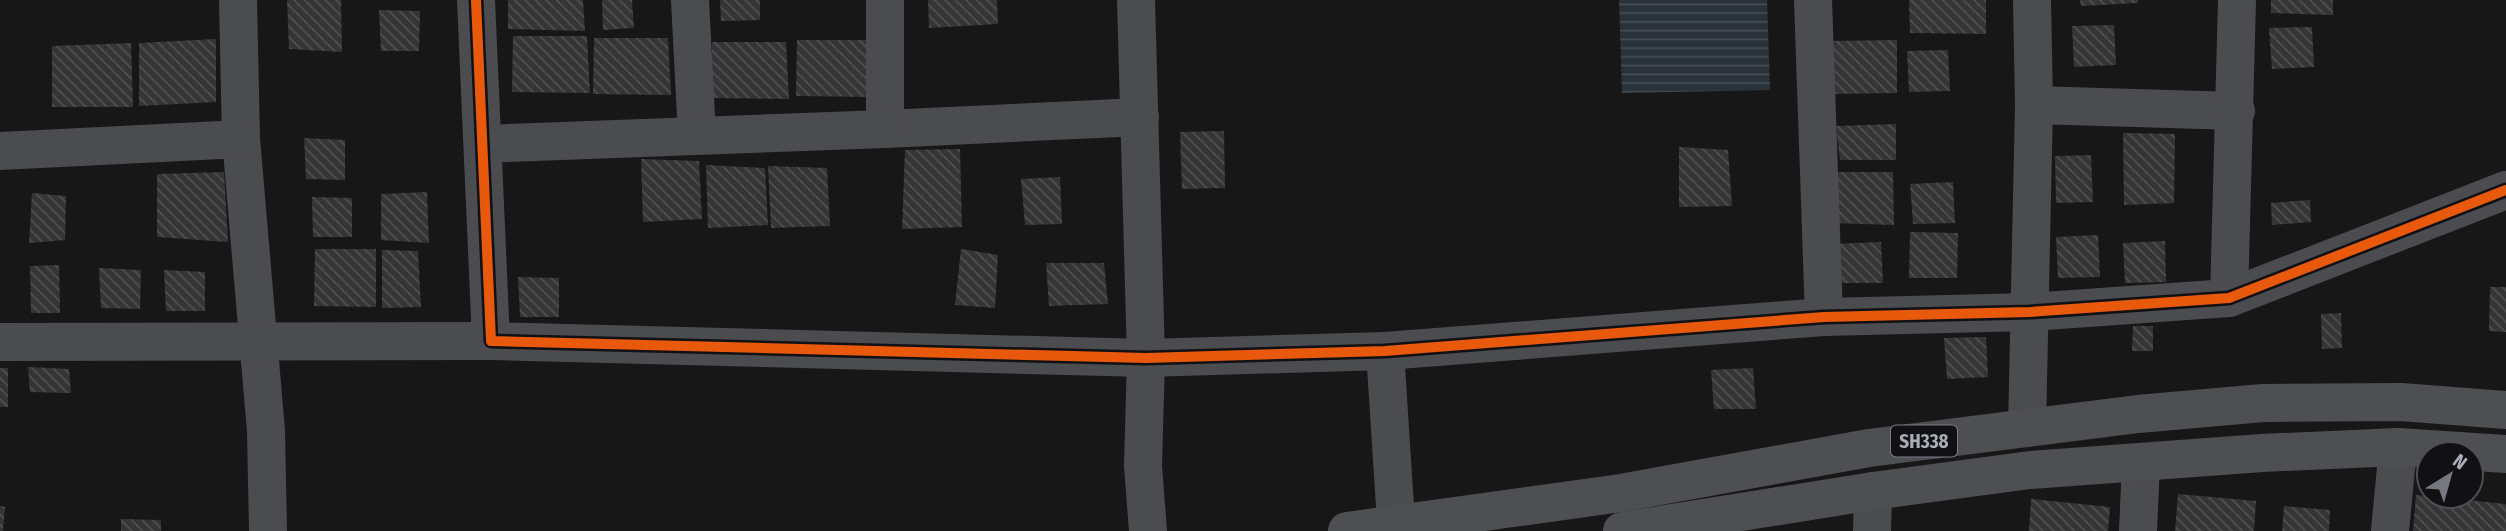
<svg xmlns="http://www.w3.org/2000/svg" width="2506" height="531" viewBox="0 0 2506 531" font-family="'Fira Sans Condensed',sans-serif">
<defs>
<pattern id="water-rules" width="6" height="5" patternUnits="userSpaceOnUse" patternTransform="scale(1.75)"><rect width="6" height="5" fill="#2a3239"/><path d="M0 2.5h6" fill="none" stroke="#464d54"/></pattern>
<pattern id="building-back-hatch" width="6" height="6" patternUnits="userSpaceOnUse" patternTransform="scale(1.75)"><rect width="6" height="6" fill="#353536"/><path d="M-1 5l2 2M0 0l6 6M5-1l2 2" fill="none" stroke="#4f5051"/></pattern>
</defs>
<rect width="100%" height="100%" fill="#171717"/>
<path fill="url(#water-rules)" d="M1619,0h148l3,90 -148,3z"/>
<g fill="url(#building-back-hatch)">
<path d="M287,0h54l1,52 -53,-3z"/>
<path d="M508,0h75l2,31 -77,-2z"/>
<path d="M602,0h30l2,28 -31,2z"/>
<path d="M720,0h40v20l-39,1z"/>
<path d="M928,0h69l1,24 -69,4z"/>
<path d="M1909,0h77v34l-76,-1z"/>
<path d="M2080,0h58v3l-57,3z"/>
<path d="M2271,0h62v15l-62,-2z"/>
<path d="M379,10l41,1 -1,40h-38z"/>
<path d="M2114,25l2,40 -42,2 -2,-41z"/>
<path d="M2312,27l2,40 -42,2 -3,-41z"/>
<path d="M513,36h74l3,57 -78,-1z"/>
<path d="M594,38h74l3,57 -78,-1z"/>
<path d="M216,39v63l-77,4v-63z"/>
<path d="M797,40h74l2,57 -77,-1z"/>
<path d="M1897,40v53l-69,1v-53z"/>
<path d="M712,42h74l3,57 -77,-1z"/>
<path d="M131,43l2,64h-81v-61z"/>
<path d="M1948,50l2,41 -41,1 -2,-41z"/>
<path d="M1896,124v36h-56l-4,-34z"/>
<path d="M1224,131l1,57 -43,1 -2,-57z"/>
<path d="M2123,133l52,1 -1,69 -50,2z"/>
<path d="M304,138l41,2v40l-39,-1z"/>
<path d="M1679,147l49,3 4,56 -53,1z"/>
<path d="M960,149l2,78 -60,2 3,-79z"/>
<path d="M2091,155l2,47 -37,1 -1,-47z"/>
<path d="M641,159l58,2 3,58 -59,3z"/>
<path d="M706,165l59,3 3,57 -60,3z"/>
<path d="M768,166l59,2 3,58 -59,2z"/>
<path d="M224,172l4,70 -71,-5v-63z"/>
<path d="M1829,172h64l1,53 -62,-2z"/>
<path d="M1060,177l2,47 -37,1 -4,-46z"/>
<path d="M1953,182l2,41 -42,1 -3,-40z"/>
<path d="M427,192l2,51 -48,-3v-46z"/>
<path d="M32,193l34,3 -1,44 -36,3z"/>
<path d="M312,197l40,1v39h-39z"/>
<path d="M2310,200l1,22 -39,3 -1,-22z"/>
<path d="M1910,232l48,1 -1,45h-48z"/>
<path d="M2098,235l2,42 -42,1 -2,-41z"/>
<path d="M2165,241l1,41 -41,1 -2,-40z"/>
<path d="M1881,242l2,41h-47l-1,-39z"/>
<path d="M315,249h61v58l-62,-1z"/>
<path d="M961,249l37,6 -3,53 -40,-3z"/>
<path d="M382,250l36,1 3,56 -39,1z"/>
<path d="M1046,263h58l4,41 -59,2z"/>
<path d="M59,265l1,48h-29l-1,-47z"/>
<path d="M99,268l42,2 -1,39 -39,-1z"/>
<path d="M164,270l41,2v39h-39z"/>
<path d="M518,277l41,1v39h-39z"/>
<path d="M2490,287h16v45l-17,-1z"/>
<path d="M2341,313l1,35 -20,1 -1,-35z"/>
<path d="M2133,326h20v25h-21z"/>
<path d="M1986,337l2,40 -41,2 -3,-41z"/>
<path d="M28,367l41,2 2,24 -41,-1z"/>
<rect x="0" y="368" width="8" height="39"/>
<path d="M1753,368l3,41h-42l-3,-39z"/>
<path d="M2178,494l78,7 -2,30h-79z"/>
<path d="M2416,495l90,9v27h-93z"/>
<path d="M2031,499l79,8 -2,24h-79z"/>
<path d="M0,506l5,1 -2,24h-3z"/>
<path d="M2284,506l46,4 -1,21h-47z"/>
<path d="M121,519l40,1v11h-40z"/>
</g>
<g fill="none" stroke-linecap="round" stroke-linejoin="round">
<g stroke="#4b4c50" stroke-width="38">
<path d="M238,0l3,139 25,292 2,100"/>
<path d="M476,0l15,341 655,17 239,-7 439,-34 206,-5 199,-14 277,-108"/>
<path d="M690,0l7,136"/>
<path d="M885,0v129l255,-12"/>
<path d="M1136,0l10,358 -3,108 5,65"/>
<path d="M1813,0l11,317"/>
<path d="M2034,105l202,6"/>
<path d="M484,144l401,-15"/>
<path d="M0,151l241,-12"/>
<path d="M2229,298l8,-298"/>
<path d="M0,342l491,-1"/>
<path d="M1385,351l11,171"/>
<path d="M2027,428l7,-323 -2,-105"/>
<path d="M1872,531l1,-40"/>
<path d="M2138,531l3,-69"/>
<path d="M2390,531l8,-84"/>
</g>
<g stroke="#4d4f52" stroke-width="38">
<path d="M1347,531l274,-38 248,-45 269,-34 125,-11 138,-1 105,8"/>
<path d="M1622,531l251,-40 157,-21 232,-17 136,-6 108,7"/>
</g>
<defs>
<path id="cycleway" d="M476,0l15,341 655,17 239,-7 439,-34 206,-5 199,-14 277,-108"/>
</defs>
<use href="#cycleway" stroke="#111113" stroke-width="15"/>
<use href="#cycleway" stroke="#e8590c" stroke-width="10"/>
</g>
<g text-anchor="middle" stroke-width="6" stroke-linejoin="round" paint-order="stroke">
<rect fill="#111113" stroke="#7b7e86" stroke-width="2" x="1891" y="425.5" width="66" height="31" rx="5"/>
<g font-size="19" font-weight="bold" fill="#a8adb8">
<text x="1924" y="448">SH338</text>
</g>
</g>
<g transform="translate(2450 475) rotate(37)"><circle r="33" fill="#111113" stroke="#4d4f55" stroke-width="2"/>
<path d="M0-5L12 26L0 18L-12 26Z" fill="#757880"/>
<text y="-10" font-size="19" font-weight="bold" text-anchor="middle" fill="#a8adb8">N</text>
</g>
</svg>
